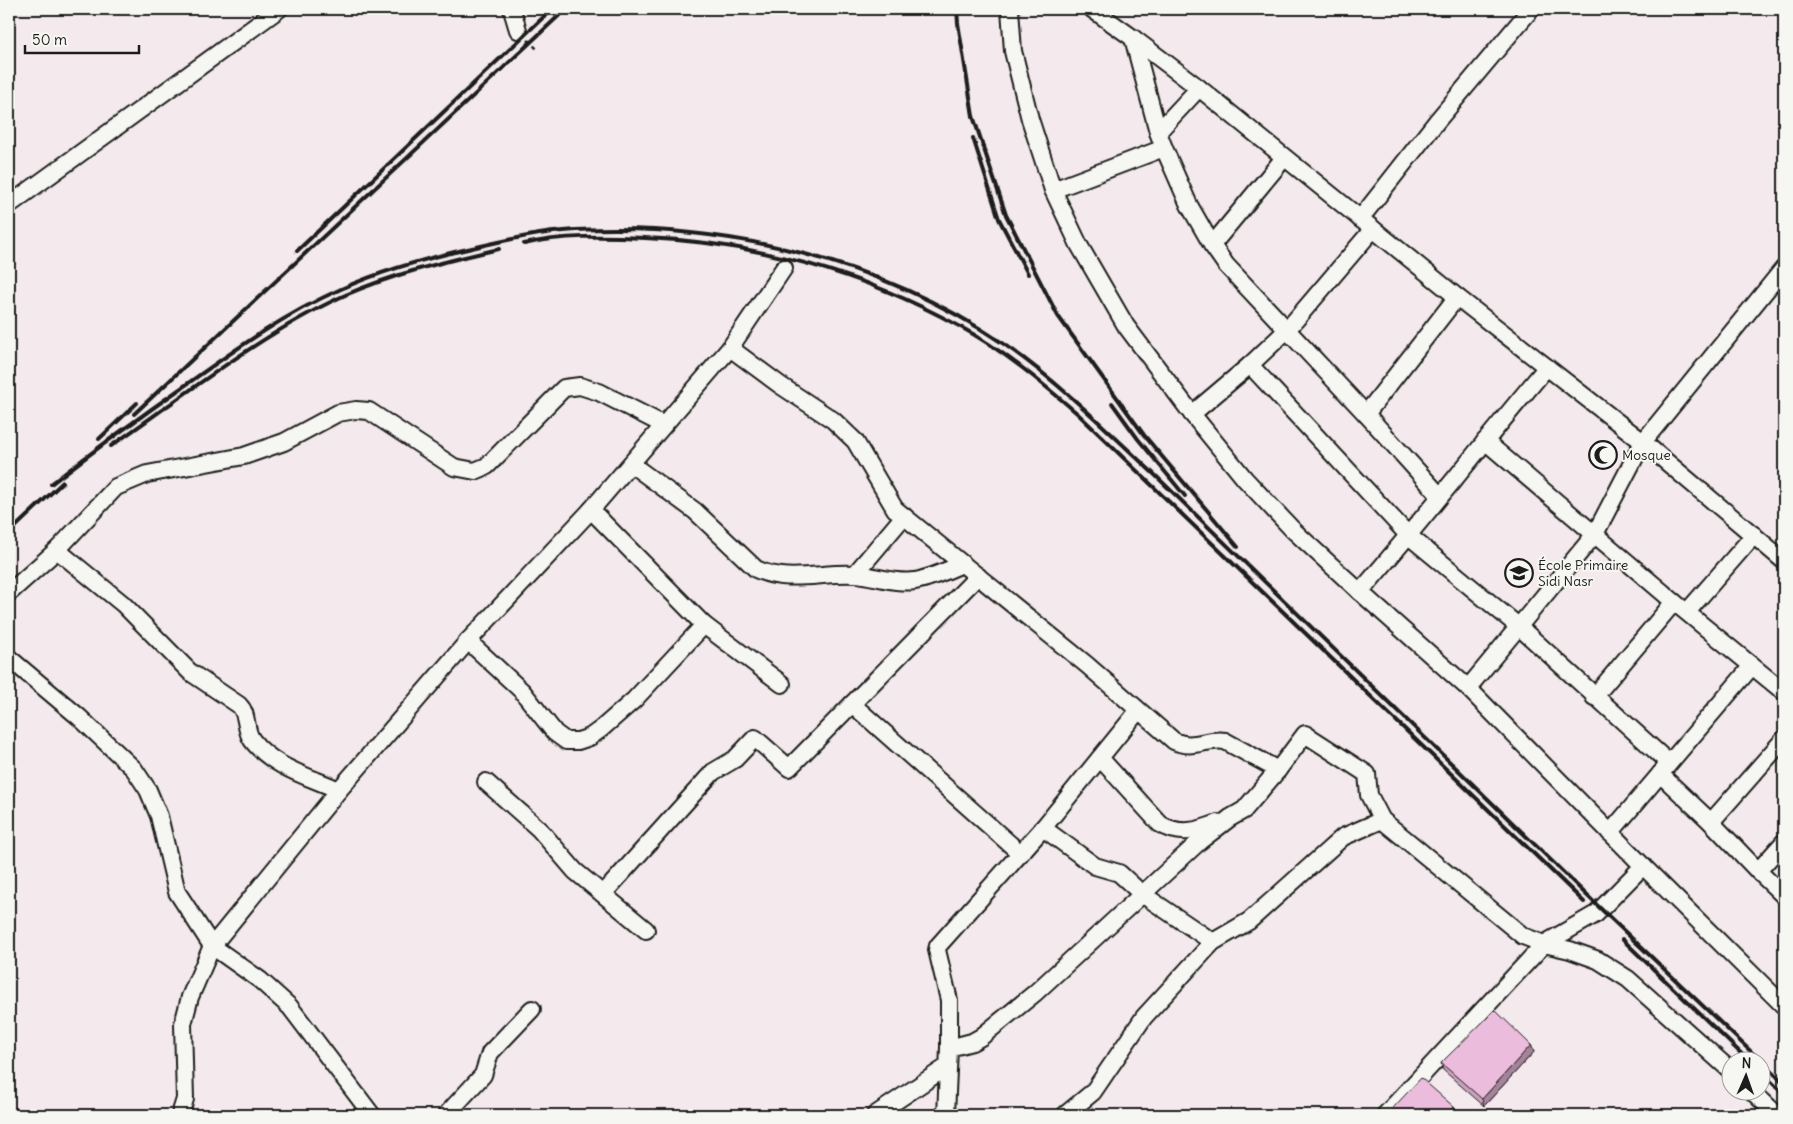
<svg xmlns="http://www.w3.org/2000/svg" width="1793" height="1124" viewBox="0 0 1793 1124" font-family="Delius,sans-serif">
<rect width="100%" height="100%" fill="#f4eaee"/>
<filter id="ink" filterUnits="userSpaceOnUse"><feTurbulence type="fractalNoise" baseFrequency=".02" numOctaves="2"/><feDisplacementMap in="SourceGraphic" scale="10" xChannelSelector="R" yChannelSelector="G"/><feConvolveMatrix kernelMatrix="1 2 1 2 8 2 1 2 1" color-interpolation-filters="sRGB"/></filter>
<g filter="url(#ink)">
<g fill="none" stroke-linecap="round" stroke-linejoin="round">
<defs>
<g id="street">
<path d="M513,9l-1,1 6,20"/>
<path d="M1010,9l3,42 17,68 23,71 26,55 47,81 66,88 53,65 48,51 67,62 108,96 175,178 141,140"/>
<path d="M1092,9l41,29 66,50 258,209 186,145 141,119"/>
<path d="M1133,38l25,94 6,16 25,57 23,40 14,20 140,149 74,82"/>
<path d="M1158,132l41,-44"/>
<path d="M1053,190l111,-42"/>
<path d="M9,205l270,-196"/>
<path d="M1360,219l77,-98 94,-112"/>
<path d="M1212,245l72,-87"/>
<path d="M730,348l50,37 53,35 22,21 40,68 192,156 87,76c19,9 32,-3 51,0l53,29 27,-36 62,40 2,21 13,25 141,116 21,8 26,6 28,10 30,19 102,91"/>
<path d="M1250,365l159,171 109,90 151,137"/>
<path d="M1192,414l58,-49 37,-35 86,-101"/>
<path d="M1366,414l91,-117"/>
<path d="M1485,441l189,161 110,90"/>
<path d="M631,464l64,47 61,58c30,15 66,3 98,5 20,1 40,10 61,7 16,-3 33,-11 47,-17"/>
<path d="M591,510l113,115 78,59"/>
<path d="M57,550l66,54 67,68 49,33c10,10 5,24 13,35 20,27 58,37 87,50"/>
<path d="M855,574l49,-58"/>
<path d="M1360,592c64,-73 124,-151 187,-225"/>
<path d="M9,593l48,-43 59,-63 31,-13 97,-18 40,-14 54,-29 18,-3 13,1 85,56 21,4 12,-5 77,-78 16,-2 19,6 63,32"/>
<path d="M1687,612l67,-77"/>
<path d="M468,641l54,50 33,42 11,8h12l12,-4 11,-8 33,-29 70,-75"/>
<path d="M9,658l70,59 55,52 14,21 11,26 18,76 35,54 48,34 30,27 82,108"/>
<path d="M1468,688l127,-154 48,-92 141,-174"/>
<path d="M1594,697l80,-95"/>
<path d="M852,704l168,149"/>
<path d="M1100,758l60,66c20,12 37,7 58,-1"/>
<path d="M1660,774l51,48 47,49 26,25"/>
<path d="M486,782l53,47 36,42 71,59"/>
<path d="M1711,822l73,-83"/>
<path d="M1043,828l52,38 24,7 23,21 71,48"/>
<path d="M1610,833l142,-167"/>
<path d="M1758,871l26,-29"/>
<path d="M603,894l110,-122 22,-13 20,-21 34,30 189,-192"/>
<path d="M949,1048l23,-6 9,-5 54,-44 165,-152 30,-23 14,-8 34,-40"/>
<path d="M1753,1092l24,23"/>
<path d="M180,1115l5,-16 -2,-75 7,-27 22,-51 127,-156 129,-149 123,-131 139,-162 54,-80"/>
<path d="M446,1115l37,-40 7,-22 42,-44"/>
<path d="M875,1115l73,-49"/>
<path d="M946,1115l3,-67v-48l-12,-50 1,-4 105,-118 95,-117"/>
<path d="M1065,1115l28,-23 51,-75 69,-75 36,-21 94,-84 39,-17"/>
<path d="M1385,1115l159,-171 52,-30 47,-48"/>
</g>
</defs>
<use href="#street" stroke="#1c1c1c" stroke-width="20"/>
<path stroke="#1c1c1c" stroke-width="2.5" stroke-dasharray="4 4" stroke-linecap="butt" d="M528,40l10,10"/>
<use href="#street" stroke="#f6f6f2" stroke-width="16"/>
<g stroke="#1c1c1c" stroke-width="4">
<path d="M957,9l1,14 15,93 33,99 52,101 86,119 94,112"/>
<path d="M973,138l26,81 29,55"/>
<path d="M524,244c38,-9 81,-8 121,-6 110,4 218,35 314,88 44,24 82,56 119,88l506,488"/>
<path d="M297,251l255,-242"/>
<path d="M1112,403l26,36 47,57"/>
<path d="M134,414l432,-405"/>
<path d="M99,439l38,-36"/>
<path d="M111,446c74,-51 150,-112 232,-150 50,-22 103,-35 156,-47"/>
<path d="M51,484c45,-35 90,-68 136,-100 49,-35 98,-70 154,-95 42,-19 86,-31 131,-41 34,-8 69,-16 104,-18 149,-8 304,30 428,114 55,38 102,85 151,131l446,434 183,174"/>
<path d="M9,533l54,-51"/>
<path d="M1622,939l128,123"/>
<path d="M1760,1071l24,23"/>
</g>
</g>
<path fill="#cba2be" stroke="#1c1c1c" d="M1531,1045l3,7 -50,54 -41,-36 -2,-7z"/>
<g fill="#a5849b" stroke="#1c1c1c">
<path d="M1531,1045l3,7 -50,54 -2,-7z"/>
<path d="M1454,1107l3,8h-9z"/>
</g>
<g fill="#ecbcdd" stroke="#1c1c1c">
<path d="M1495,1010l36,35 -49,54 -41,-36z"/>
<path d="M1421,1078l33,29 -6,8h-57l1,-6z"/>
</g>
</g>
<defs>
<symbol id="mosque-ring" viewBox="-11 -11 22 22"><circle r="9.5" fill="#f6f6f2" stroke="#1c1c1c" stroke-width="1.5"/><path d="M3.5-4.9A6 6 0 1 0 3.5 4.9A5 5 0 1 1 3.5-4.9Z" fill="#1c1c1c"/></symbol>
<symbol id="school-ring" viewBox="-11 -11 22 22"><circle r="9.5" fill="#f6f6f2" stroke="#1c1c1c" stroke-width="1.5"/><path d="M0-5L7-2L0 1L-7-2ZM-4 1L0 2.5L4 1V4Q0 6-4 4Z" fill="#1c1c1c"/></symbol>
</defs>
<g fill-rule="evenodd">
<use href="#mosque-ring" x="1587" y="439" width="32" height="32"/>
<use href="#school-ring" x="1503" y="557" width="32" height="32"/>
</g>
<g text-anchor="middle" stroke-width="4" stroke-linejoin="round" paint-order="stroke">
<g font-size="14" fill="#1c1c1c" stroke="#f6f6f2" text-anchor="start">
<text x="1622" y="460">Mosque</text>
<text x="1538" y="570">École Primaire<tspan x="1538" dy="16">Sidi Nasr</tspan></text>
</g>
</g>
<rect width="1793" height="1124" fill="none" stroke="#f6f6f2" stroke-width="30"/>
<rect x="15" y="15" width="1763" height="1094" fill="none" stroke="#1c1c1c" stroke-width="2" filter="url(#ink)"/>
<g transform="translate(1746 1076) rotate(2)"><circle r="24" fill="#f6f6f2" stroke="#9f9f9c"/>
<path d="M0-4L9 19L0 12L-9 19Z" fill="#1c1c1c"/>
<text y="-8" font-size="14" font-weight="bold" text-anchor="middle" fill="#1c1c1c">N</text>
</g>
<path d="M25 45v8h114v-8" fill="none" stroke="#1c1c1c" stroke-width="2.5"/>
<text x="32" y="45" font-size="15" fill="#1c1c1c" stroke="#f6f6f2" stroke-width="4" paint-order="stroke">50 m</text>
</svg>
